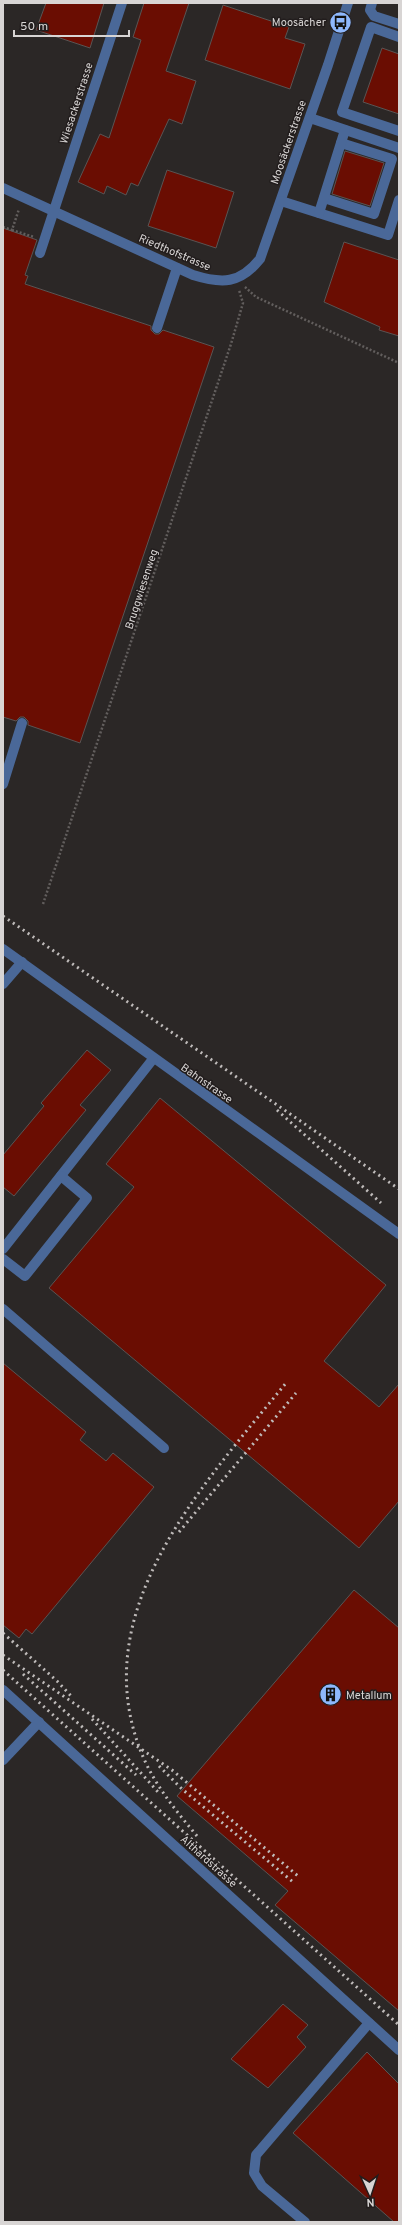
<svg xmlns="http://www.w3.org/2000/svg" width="402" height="2225" viewBox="0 0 402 2225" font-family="Overpass,sans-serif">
<rect width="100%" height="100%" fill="#2b2726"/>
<g fill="#6a0d02" stroke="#595453">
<path d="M46,3h58l-14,45 -54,-18z"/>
<path d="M144,3h45l-23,68 30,10 -14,43 -13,-5 -31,67 -7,-3 -5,12 -19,-9 -3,8 -26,-12 22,-48 9,4 32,-98 -8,-3z"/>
<path d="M223,5l66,22 -4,11 20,6 -15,45 -85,-29z"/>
<path d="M382,48l17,6v60l-36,-12z"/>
<path d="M345,151l39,12 -14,43 -38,-12z"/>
<path d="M167,170l67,22 -18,56 -68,-22z"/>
<path d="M3,228l34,12 -12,35 3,1 -3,8 126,42v4l4,4h4l4,-4 51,17 -134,396 -52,-18v-4l-4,-4h-4l-4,4 -13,-4z"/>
<path d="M344,242l55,18v76l-20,-6 1,-3 -56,-25z"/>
<path d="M87,1050l24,20 -31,35 6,5 -72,86 -11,-9v-32l41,-49 -3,-3z"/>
<path d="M160,1098l226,187 -62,76 55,46 20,-23v117l-40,47 -310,-260 85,-101 -28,-23z"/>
<path d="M3,1363l83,69 -6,8 26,21 7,-8 41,34 -122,147 -6,-5 -7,9 -16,-13z"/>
<path d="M354,1590l45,38v383l-124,-106 13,-14 -111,-95z"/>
<path d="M283,2004l25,21 -11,12 9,10 -38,41 -37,-29z"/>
<path d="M367,2052l32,32v138h-5l-101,-89z"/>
</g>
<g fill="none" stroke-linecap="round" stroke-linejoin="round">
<g stroke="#625e5d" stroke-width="2.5" stroke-dasharray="2 2" stroke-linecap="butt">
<path d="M3,227l9,3 7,-21"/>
<path d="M12,230l22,7"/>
<path d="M245,287l11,10 143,66"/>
<path d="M43,904l188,-560 12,-41 -4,-13"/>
</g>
<g stroke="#4a6898" stroke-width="10">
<path d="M372,3l-2,7 4,6 25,8"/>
<path d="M399,37l-28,-10 -29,85 57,19"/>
<path d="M310,118l89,30"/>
<path d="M3,188l190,87c29,9 47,9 67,-16l68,-194 20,-62"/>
<path d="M324,198l50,16 18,-55 -51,-16"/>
<path d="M281,201l107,34 11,-35"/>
<path d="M319,213l26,-83"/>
<path d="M40,253l82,-250"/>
<path d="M157,328l20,-60"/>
<path d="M3,784l19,-61"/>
<path d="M3,949l396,285"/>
<path d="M3,984l19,-22"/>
<path d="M3,1249l150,-190"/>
<path d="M3,1259l22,17 62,-78 -26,-22"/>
<path d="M3,1309l161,139"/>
<path d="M3,1690l396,360"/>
<path d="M3,1760l36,-38"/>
<path d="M305,2222l-43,-36 -8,-13 2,-18 113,-132"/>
</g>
<g stroke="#bfbbba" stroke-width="3" stroke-dasharray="2 4" stroke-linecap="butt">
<path d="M3,916l396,273"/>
<path d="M277,1110l104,93"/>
<path d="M179,1532l117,-139"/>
<path d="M3,1633l54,48 16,17"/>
<path d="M3,1655l169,115 126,106"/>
<path d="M3,1670l396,355"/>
<path d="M23,1674l113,101"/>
<path d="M92,1719l67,74"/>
<path d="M159,1766l23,23 111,93"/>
<path d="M197,1836c-20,-24 -40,-48 -53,-77 -63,-144 57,-272 142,-376"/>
</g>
</g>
<defs>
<symbol id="bus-disc" viewBox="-11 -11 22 22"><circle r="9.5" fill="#8eb8fd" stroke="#221d1d"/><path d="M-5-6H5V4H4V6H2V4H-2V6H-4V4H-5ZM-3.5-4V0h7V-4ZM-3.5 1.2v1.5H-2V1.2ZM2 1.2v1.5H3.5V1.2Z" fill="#111"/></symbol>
<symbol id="building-disc" viewBox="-11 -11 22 22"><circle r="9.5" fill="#8eb8fd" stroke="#221d1d"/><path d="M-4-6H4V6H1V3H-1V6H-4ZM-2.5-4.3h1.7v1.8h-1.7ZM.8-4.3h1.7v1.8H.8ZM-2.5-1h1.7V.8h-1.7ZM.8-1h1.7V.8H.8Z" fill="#111"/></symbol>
</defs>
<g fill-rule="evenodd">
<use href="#bus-disc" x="328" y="10" width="25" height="25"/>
<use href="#building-disc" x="318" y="1682" width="25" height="25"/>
</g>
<g text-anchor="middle" stroke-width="3" stroke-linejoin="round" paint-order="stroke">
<g font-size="11" fill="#d8d5d4" stroke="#221d1d" text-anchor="end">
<text x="326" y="26">Moosächer</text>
<text x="346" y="1699" text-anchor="start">Metallum</text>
</g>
<g font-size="11" fill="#d8d5d4" stroke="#221d1d">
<text transform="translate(76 103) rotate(-72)" y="4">Wiesackerstrasse</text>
<text transform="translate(288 142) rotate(-71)" y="4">Moosäckerstrasse</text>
<text transform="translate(175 252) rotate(23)" y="4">Riedthofstrasse</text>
<text transform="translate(141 589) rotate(-72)" y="4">Bruggwiesenweg</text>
<text transform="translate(207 1083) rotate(35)" y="4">Bahnstrasse</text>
<text transform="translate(209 1861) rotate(42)" y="4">Althardstrasse</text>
</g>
</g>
<rect width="402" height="2225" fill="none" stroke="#d8d5d4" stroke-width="8"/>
<g transform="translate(370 2193) rotate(177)" stroke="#221d1d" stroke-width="3" paint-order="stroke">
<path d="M0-3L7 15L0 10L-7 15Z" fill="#d8d5d4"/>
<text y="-6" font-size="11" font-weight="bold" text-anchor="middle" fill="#d8d5d4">N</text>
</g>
<path d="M14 30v6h115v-6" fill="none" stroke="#d8d5d4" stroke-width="2"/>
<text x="20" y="30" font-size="12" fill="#d8d5d4" stroke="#221d1d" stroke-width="3" paint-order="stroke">50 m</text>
</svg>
